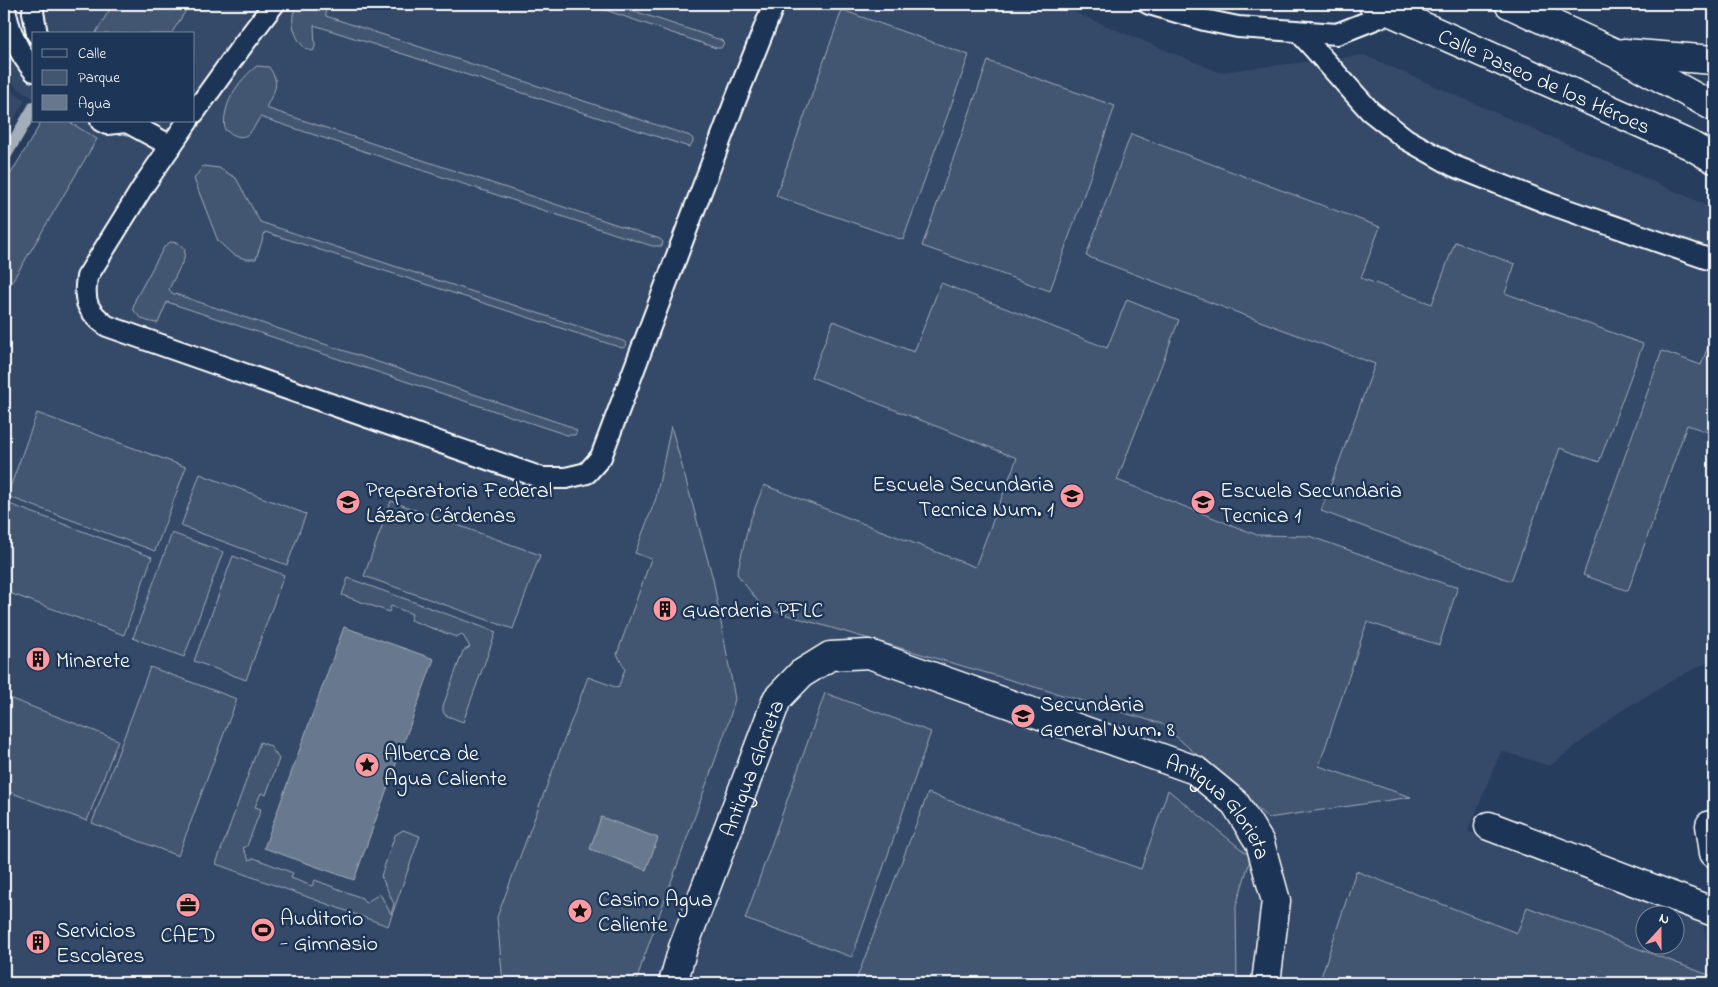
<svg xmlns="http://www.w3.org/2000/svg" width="1718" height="987" viewBox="0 0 1718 987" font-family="'Indie Flower',sans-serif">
<rect width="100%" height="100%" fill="#263d5e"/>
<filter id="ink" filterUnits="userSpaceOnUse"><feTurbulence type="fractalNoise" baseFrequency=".02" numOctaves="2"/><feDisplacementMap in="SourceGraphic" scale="10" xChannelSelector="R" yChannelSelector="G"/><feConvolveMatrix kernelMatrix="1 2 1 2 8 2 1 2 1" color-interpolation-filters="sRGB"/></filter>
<g filter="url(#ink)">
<g fill="#344a68" fill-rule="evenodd">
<path d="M4,4h1050l165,68 145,-17 338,148 12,10v446l-43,22 -53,32 -68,53 -49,-15 -33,80 235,91 11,61h-1710v-798l38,-64h152v-87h-160v65l-19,-13 -11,-19zM1646,914h30v30h-30z"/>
<path d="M4,86l21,14 -21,36z"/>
</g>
<g fill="#425672" stroke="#a0aab8">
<path d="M113,4h77l-19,30h-76z"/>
<path d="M298,4h27l1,12 364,120 3,3v3l-4,5 -375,-122 1,22 -2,4c-14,-1 -22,-24 -20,-36 1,-4 3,-8 5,-11z"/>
<path d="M588,4h25l108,36 3,3 -3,5h-5z"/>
<path d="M842,10l127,45 -66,185 -127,-44z"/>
<path d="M988,61l127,45 -65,185 -128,-45z"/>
<path d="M257,66l12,1c13,19 4,24 -3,41l394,131 3,3 -1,4h-10l-392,-129c-10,17 -14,27 -35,13 -4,-24 13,-50 32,-64z"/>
<path d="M42,121h26l29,18 -73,123 -20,32v-109z"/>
<path d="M1131,134l249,93 -19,51 71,26 23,-62 60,22 -10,29 138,51 -44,118 -39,-14 -49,133 -190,-70 54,-147 -289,-108z"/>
<path d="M203,166l16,2 17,10 24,44 363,119 3,2 -1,4 -3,1 -357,-116 -9,27h-11l-13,-5 -14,-13 -24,-62z"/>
<path d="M170,242l9,1 6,7 -1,9 -15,30 3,4 397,133 8,5 -2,4h-8l-400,-133 -9,21c-11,-1 -19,-4 -25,-14l2,-9 29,-53z"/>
<path d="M941,283l166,65 20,-49 52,21 -62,160 140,55 52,1 139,49 10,1 -19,59 -72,-23 -48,144 92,31 -143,21 -106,-94 -399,-116 -26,-34 12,-51 15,-38 211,82 42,-109 -206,-81 22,-56 81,31z"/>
<path d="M1714,330v104l-27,-9 -59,166 -45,-16 79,-224 39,14z"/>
<path d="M37,413l149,54 -31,84 -148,-55z"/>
<path d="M671,426l42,153 22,120 -8,28 -85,236 -6,20h-133l-6,-66 91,-240 30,11 7,-19 -8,-15 34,-95 -16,-6 21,-55z"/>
<path d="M200,474l106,40 -19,51 -106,-39z"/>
<path d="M391,501l149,54 -27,74 -149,-53z"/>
<path d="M4,502l148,55 -28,78 -120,-44z"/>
<path d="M172,533l51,19 -39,105 -51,-19z"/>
<path d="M233,556l51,19 -38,105 -52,-19z"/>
<path d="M348,578l148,54 -33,90 -18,-7 -2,-4v-5l20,-55 7,-4 -8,-13 -6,3 -46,-17 2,-6 -21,-8 -2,6 -47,-17z"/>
<path d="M150,667l87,32 -59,157 -86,-33z"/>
<path d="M825,693l106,39 -79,225 -107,-38z"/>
<path d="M4,696l114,44 -31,81 -83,-31z"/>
<path d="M260,742l10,4 9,13 -13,36 -5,-2 -6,14 6,2 -14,37 -4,2 6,12 5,-2 39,15 -2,5 21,8 3,-6 47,18 3,5 15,-9 11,20 3,-10 -13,-28 14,-41 8,-5 17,6 -32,90 -172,-62z"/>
<path d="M1168,790l83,67 -15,49 1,77h-382l73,-190 213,76z"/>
<path d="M1356,871l161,62 10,-26 187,70v6h-395z"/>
</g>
<g fill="#67788e" stroke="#a4aebb">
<path d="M344,627l90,32 -80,221 -90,-32z"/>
<path d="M601,817l57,21 -12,32 -56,-21z"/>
</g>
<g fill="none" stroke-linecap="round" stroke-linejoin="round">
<path stroke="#a4aebb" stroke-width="12" d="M4,158l30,-51"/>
<defs>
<g id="lane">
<path d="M4,4c4,24 14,48 30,67"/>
<path d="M34,4l-1,8 4,22"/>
<path d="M1149,4l55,16 34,7 99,7 56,-22"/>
<path d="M1299,32l71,79 36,28 48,27 96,38 164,57"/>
<path d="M194,113l48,-67 32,-42"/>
<path d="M101,121l6,3 19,-2"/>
<path d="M125,121l46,25"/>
<path d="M188,121l-42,61 -59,95c-4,25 0,34 20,49l435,152h24l21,-5 14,-16 133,-353 40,-100"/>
</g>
<g id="street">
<path d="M1710,825l4,28"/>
<path d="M1489,826l225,86"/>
<path id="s1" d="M673,983l10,-35 94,-249 24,-25 29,-18 39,-2 326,116 40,33 25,40 16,58 -10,82"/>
</g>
<g id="primary">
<path id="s2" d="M1373,4l317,141 24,14"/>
<path d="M1509,4l104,48 101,55"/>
<path d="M1624,53l90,7"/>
</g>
</defs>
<use href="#lane" stroke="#fff" stroke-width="24"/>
<use href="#street" stroke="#fff" stroke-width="31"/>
<use href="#primary" stroke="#fff" stroke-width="31"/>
<use href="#lane" stroke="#1d3557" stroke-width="20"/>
<use href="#street" stroke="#1d3557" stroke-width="28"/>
<use href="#primary" stroke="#1d3557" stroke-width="28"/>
</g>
</g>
<defs>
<symbol id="school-disc" viewBox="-11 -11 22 22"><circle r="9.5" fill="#ff9aa2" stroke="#1d3557"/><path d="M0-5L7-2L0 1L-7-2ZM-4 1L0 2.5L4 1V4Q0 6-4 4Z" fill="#111"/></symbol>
<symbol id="building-disc" viewBox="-11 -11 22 22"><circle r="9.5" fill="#ff9aa2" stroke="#1d3557"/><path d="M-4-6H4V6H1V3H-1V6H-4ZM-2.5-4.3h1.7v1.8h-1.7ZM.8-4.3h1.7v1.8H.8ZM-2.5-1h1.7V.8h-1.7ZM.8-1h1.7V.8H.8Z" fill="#111"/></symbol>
<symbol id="sight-disc" viewBox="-11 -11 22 22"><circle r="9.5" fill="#ff9aa2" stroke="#1d3557"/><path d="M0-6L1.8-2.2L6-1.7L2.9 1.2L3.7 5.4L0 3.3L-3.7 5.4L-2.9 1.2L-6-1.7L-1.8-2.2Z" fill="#111"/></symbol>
<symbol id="office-disc" viewBox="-11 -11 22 22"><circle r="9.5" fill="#ff9aa2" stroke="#1d3557"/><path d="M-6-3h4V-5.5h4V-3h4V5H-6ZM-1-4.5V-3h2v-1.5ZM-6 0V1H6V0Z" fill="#111"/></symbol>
<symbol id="stadium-disc" viewBox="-11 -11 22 22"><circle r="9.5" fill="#ff9aa2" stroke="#1d3557"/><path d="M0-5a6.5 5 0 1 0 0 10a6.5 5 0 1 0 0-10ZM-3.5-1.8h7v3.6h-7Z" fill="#111"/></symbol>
</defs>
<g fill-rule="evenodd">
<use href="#school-disc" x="1058" y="482" width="28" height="28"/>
<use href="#school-disc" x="334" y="488" width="28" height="28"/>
<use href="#school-disc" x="1189" y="488" width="28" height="28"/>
<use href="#building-disc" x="651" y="595" width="28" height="28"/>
<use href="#building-disc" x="24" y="645" width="28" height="28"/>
<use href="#school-disc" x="1009" y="702" width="28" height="28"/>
<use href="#sight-disc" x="353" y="751" width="28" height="28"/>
<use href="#office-disc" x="174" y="891" width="28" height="28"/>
<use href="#sight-disc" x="566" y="897" width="28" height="28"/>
<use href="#stadium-disc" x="249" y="916" width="28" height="28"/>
<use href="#building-disc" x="24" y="928" width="28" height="28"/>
</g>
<g text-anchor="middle" stroke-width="5" stroke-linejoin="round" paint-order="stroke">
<g font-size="22" fill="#fff" stroke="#1d3557">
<text dy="8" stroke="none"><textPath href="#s2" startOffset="188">Calle Paseo de los Héroes</textPath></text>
<text dy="8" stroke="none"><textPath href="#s1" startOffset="229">Antigua Glorieta</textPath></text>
<text dy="8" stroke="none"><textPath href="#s1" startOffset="799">Antigua Glorieta</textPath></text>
</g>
<g font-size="22" fill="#fff" stroke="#1d3557" text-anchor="start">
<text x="1054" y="491" text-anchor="end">Escuela Secundaria<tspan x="1054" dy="25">Tecnica Num. 1</tspan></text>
<text x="366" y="497">Preparatoria Federal<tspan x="366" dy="25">Lázaro Cárdenas</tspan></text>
<text x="1220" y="497">Escuela Secundaria<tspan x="1220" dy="25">Tecnica 1</tspan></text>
<text x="682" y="617">Guarderia PFLC</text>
<text x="56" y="667">Minarete</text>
<text x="1040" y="711">Secundaria<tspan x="1040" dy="25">General Num. 8</tspan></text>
<text x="384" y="760">Alberca de<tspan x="384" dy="25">Agua Caliente</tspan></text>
<text x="598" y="906">Casino Agua<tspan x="598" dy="25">Caliente</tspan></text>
<text x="280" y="925">Auditorio<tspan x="280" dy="25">- Gimnasio</tspan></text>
<text x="56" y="937">Servicios<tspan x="56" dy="25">Escolares</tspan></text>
<text x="188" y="942" text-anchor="middle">CAED</text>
</g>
</g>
<rect width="1718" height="987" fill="none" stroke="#1d3557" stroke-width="20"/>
<rect x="10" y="10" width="1698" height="967" fill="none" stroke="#fff" stroke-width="2" filter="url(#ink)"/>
<rect x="32" y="32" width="162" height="90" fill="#1d3557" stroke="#77869a"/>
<rect x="42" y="49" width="25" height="8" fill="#1d3557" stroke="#77869a"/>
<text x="78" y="58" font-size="15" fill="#ffffff">Calle</text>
<rect x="42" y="70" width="25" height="15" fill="#425672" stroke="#77869a"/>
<text x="78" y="82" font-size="15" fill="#ffffff">Parque</text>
<rect x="42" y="95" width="25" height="15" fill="#67788e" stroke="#77869a"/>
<text x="78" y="108" font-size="15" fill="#ffffff">Agua</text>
<g transform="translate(1660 930) rotate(21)"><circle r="24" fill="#1d3557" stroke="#77869a"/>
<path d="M0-4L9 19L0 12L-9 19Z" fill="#ff9aa2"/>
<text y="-8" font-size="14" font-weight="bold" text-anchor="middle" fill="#ffffff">N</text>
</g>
</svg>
